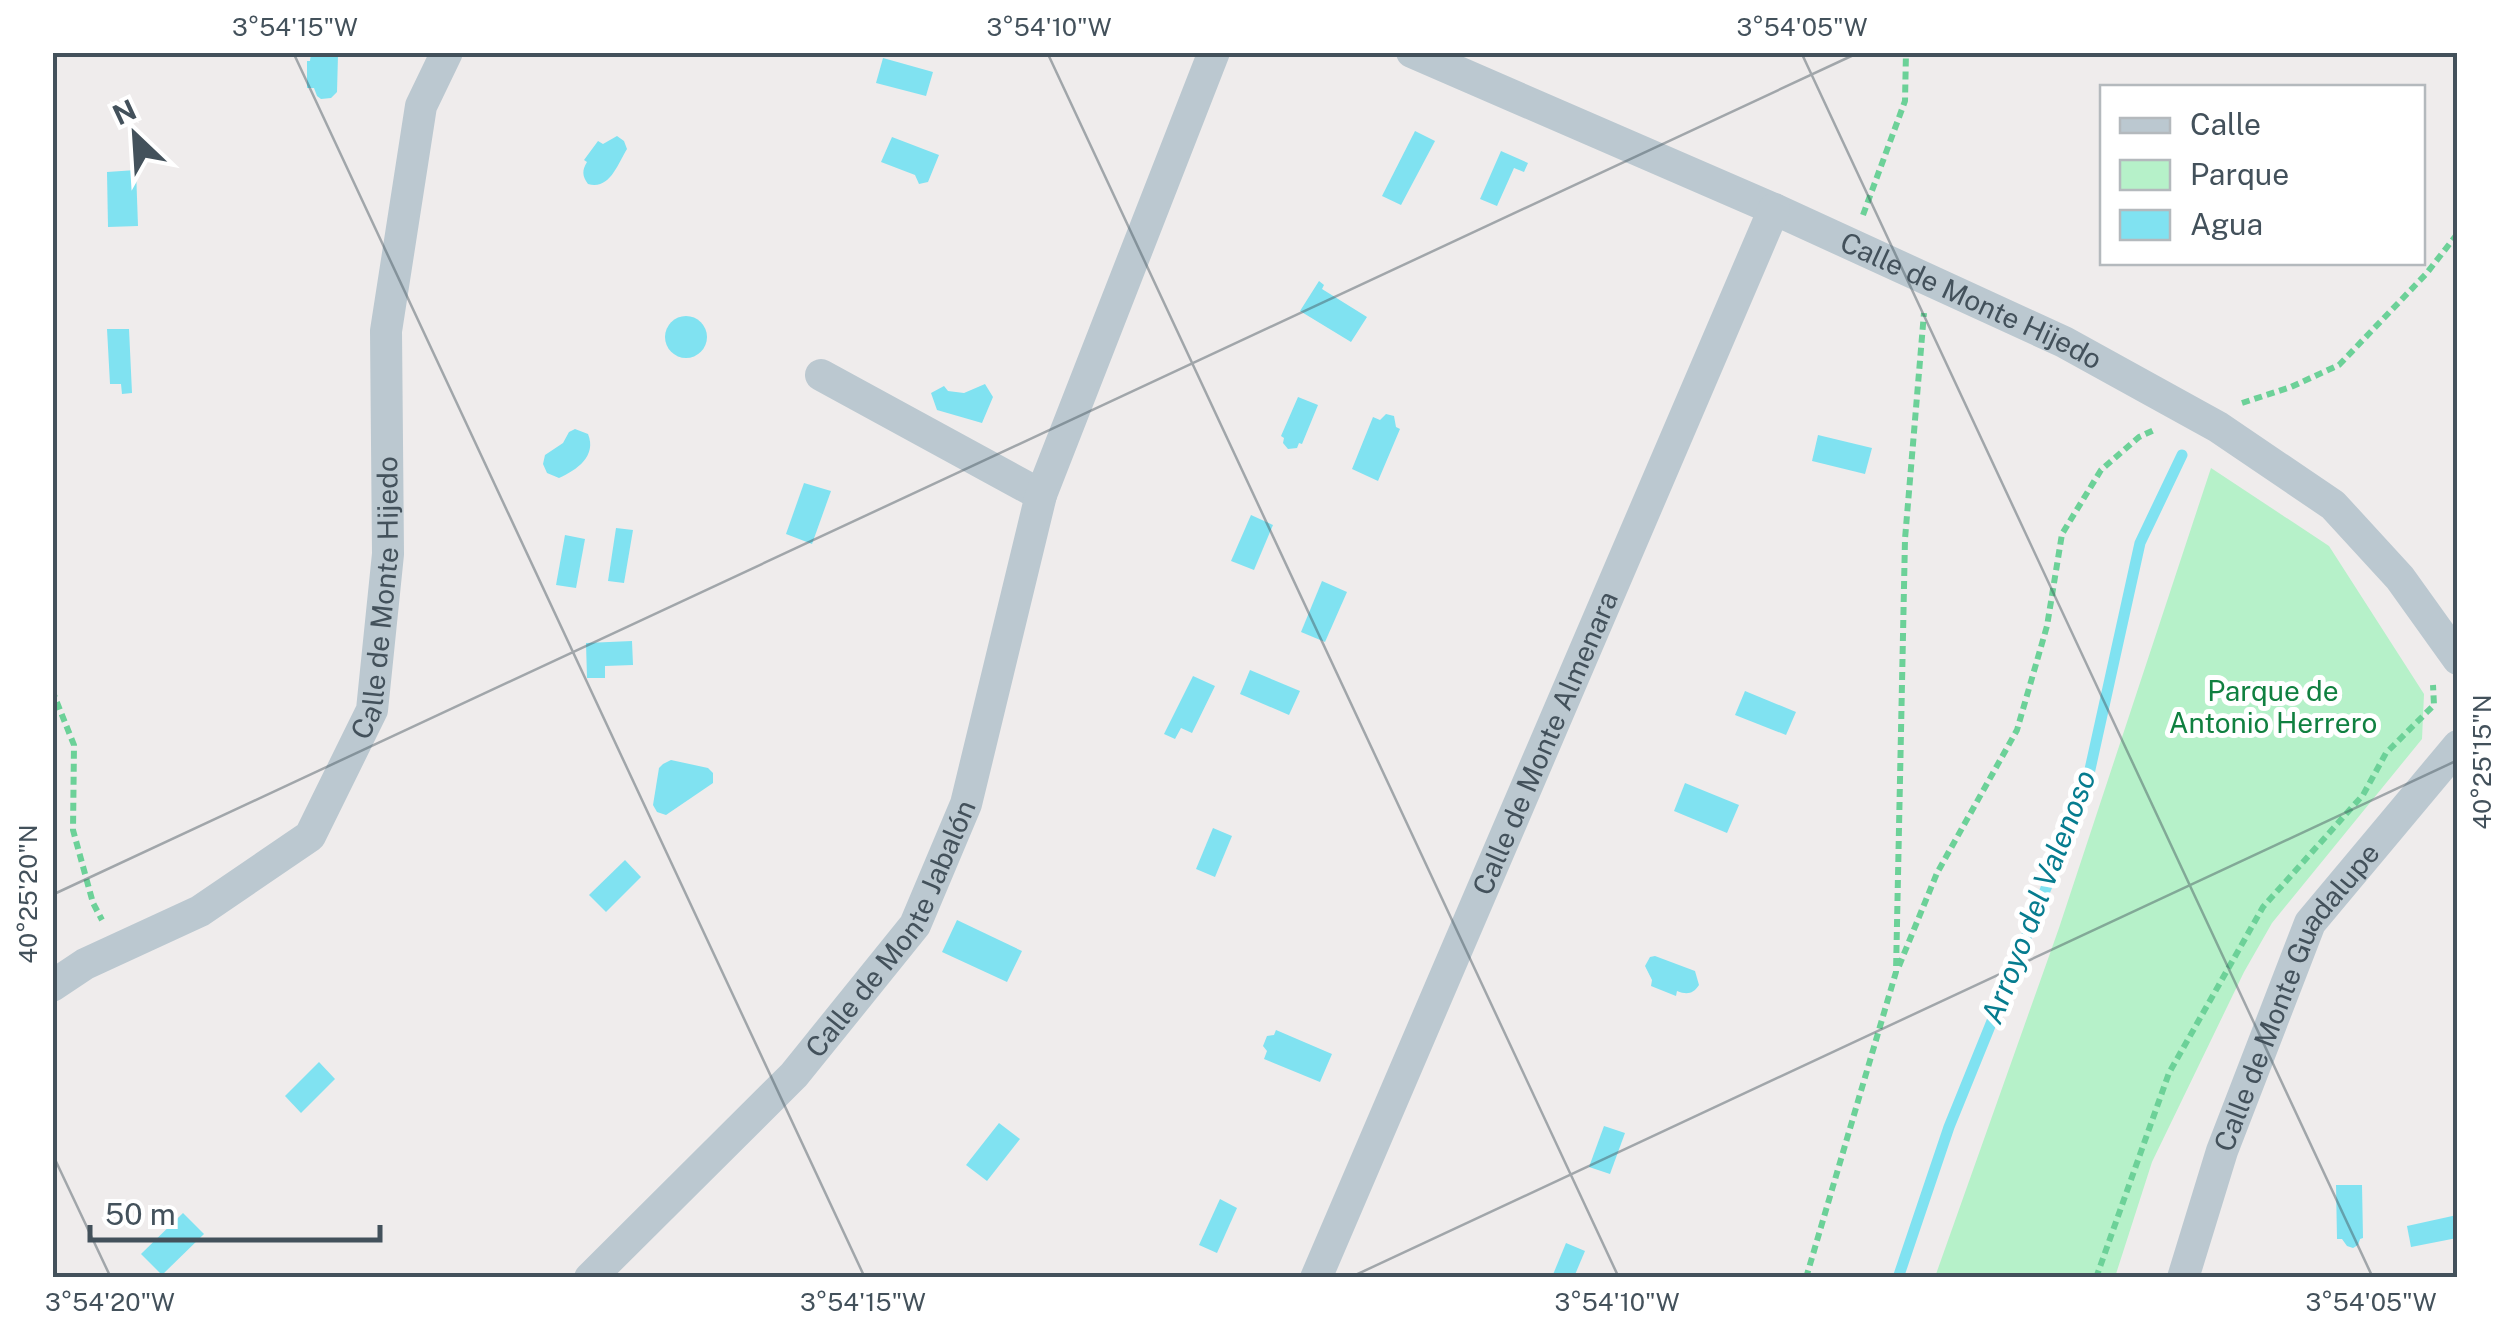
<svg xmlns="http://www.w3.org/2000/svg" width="2510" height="1330" viewBox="0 0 2510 1330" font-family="'Public Sans',sans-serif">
<rect width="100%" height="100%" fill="#efecec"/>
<path fill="#b6f1c9" d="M2211,468l118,78 95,148 -2,45 -150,184 -28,49 -92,190 -37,115h-180l124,-349z"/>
<g fill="#80e2f1">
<path d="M311,53h25l2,2 -1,37 -6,6 -10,1 -4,-3 -3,-8h-7v-27h3z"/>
<path d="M883,58l50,14 -7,24 -50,-13z"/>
<path d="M1415,131l20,10 -34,64 -19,-9z"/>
<path d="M617,136l7,5 3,8c-10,16 -17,41 -39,35 -6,-8 -6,-14 -1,-22l-3,-2 14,-19 5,3z"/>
<path d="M892,137l47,18 -11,27 -9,2 -4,-9 -34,-13z"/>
<path d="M1501,151l27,12 -4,9 -10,-4 -17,38 -17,-7z"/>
<path d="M136,170l2,56 -30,1 -1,-55z"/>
<path d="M1319,281l5,4 -2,4 45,28 -16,25 -51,-31z"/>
<circle cx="686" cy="337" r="21"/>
<path d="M107,329h22l3,64 -10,1 -1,-10h-11z"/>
<path d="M985,384l8,13 -11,26 -45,-13 -6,-17 13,-7 4,5 16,2z"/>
<path d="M1298,397l20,8 -16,39 -3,-1 -2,5 -9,1 -5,-6 1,-5 -3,-2z"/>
<path d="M1386,414l8,2 2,11 4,2 -22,52 -26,-12 21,-52 7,3z"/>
<path d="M575,429l13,5c9,22 -11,36 -29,44l-12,-5 -4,-9 2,-9 18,-12 6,-11z"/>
<path d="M1818,435l54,13 -7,26 -53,-13z"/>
<path d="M804,483l27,8 -19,53 -26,-10z"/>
<path d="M1251,515l22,10 -19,45 -23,-9z"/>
<path d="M616,528l17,2 -9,53 -16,-2z"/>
<path d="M565,535l20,4 -9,49 -20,-3z"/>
<path d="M1322,581l25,11 -22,50 -24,-10z"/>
<path d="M632,641l1,24 -28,1v12h-18l-1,-35z"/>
<path d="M1250,670l50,21 -11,24 -49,-21z"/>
<path d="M1193,676l22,10 -23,47 -11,-5 -6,11 -11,-5z"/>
<path d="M1745,691l51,21 -10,23 -51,-20z"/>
<path d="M671,760l37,8 5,5v10l-47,32 -9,-3 -4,-7 6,-37 4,-4z"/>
<path d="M1685,783l54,22 -12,28 -53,-22z"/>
<path d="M1213,828l19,8 -17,41 -19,-8z"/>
<path d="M625,860l16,17 -35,35 -17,-17z"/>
<path d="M957,920l65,31 -15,31 -65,-30z"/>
<path d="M1655,956l40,15 4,14c-6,9 -12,10 -22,6l-1,5 -25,-10 1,-6 -7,-14 5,-9z"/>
<path d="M1276,1030l56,24 -12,28 -56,-23 3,-8 -4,-5 4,-10 7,-1z"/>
<path d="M319,1062l16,17 -34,34 -16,-17z"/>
<path d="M999,1123l21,16 -33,42 -21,-16z"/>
<path d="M1604,1126l21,7 -15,41 -21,-7z"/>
<path d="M2336,1185h26l1,53 -3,1 -2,6 -5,3 -6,-2 -5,-7h-5z"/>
<path d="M1220,1199l17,9 -20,45 -18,-8z"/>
<path d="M183,1213l21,21 -42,41 -21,-21z"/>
<path d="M2457,1215v23l-46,9 -4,-21z"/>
<path d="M1566,1243l19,8 -11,26h-22z"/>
</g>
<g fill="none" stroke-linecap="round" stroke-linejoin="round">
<path stroke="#80e2f1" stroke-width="11" d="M1898,1278l51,-151 136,-335 55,-249 42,-88"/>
<g stroke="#6cd198" stroke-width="6" stroke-dasharray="8 5" stroke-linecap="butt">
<path d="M1863,215l42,-114 1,-49"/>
<path d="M2242,403l49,-16 48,-22 87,-91 32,-41"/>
<path d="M52,690l22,55 -1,85 20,73 9,17"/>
<path d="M1899,966l38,-93 80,-143 30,-104 15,-92 39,-64 38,-33 15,-7"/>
<path d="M1806,1278l90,-306 9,-433 19,-226"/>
<path d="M2096,1278l73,-205 94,-166 100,-112 23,-42 48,-48 -1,-20"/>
</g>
<g stroke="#bbc8d0" stroke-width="32">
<path id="s1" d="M1412,52l362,157 290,133 154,85 115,78 67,73 58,81"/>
<path d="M821,375l220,120"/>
<path id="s2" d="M52,986l33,-22 115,-53 110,-75 62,-126 16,-156 -2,-223 35,-225 26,-54"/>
<path id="s3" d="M590,1278l204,-203 121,-150 51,-121 75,-309 173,-443"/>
<path id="s4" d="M1316,1278l458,-1069"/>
<path id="s5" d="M2183,1278l39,-127 88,-228 148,-177"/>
</g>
</g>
<path fill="none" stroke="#43515b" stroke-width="2.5" stroke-opacity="0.45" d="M293,52l572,1226M1047,52l572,1226M1801,52l572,1226M52,895l1808,-843M52,1153l59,125M1349,1278l1109,-518"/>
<g text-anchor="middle" stroke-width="10" stroke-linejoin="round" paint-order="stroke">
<g font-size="28" fill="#43515b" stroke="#fff">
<text dy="10" stroke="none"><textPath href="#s1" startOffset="612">Calle de Monte Hijedo</textPath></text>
<text dy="10" stroke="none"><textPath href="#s2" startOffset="552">Calle de Monte Hijedo</textPath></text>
<text dy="10" stroke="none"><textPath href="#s4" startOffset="582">Calle de Monte Almenara</textPath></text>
<text dy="10" stroke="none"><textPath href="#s3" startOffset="465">Calle de Monte Jabalón</textPath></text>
<text dy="10" stroke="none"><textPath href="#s5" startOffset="305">Calle de Monte Guadalupe</textPath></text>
</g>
<g font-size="28" fill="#108040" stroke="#fff">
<text x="2273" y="701">Parque de<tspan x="2273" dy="32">Antonio Herrero</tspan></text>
</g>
<g font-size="30" font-style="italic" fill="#067c8f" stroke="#fff">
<text transform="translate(2039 897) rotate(-69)" y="10">Arroyo del Valenoso</text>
</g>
</g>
<rect width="2510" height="1330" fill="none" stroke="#ffffff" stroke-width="110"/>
<rect x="2100" y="85" width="325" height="180" fill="#ffffff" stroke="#b4b9bd" stroke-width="2.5"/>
<rect x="2120" y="118" width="50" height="15" fill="#bbc8d0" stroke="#b4b9bd" stroke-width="2.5"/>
<text x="2190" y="135" font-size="30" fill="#43515b">Calle</text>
<rect x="2120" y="160" width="50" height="30" fill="#b6f1c9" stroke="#b4b9bd" stroke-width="2.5"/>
<text x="2190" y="185" font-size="30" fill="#43515b">Parque</text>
<rect x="2120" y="210" width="50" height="30" fill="#80e2f1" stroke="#b4b9bd" stroke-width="2.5"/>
<text x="2190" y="235" font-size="30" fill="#43515b">Agua</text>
<g transform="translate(135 135) rotate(335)" stroke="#ffffff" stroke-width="8" paint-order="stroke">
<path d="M0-8L18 38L0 25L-18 38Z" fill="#43515b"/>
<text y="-15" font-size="28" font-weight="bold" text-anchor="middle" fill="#43515b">N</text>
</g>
<path d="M90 1225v15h290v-15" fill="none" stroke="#43515b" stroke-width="5"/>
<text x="105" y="1225" font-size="30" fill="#43515b" stroke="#ffffff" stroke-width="8" paint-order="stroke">50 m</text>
<rect x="55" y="55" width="2400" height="1220" fill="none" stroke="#43515b" stroke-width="4"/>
<g font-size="25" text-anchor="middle" fill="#43515b">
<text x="295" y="36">3°54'15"W</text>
<text x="1049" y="36">3°54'10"W</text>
<text x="1802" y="36">3°54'05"W</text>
<text transform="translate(2482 762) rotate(-90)" y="9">40°25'15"N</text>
<text transform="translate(28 894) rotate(-90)" y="9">40°25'20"N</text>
<text x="110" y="1311">3°54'20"W</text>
<text x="863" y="1311">3°54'15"W</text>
<text x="1617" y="1311">3°54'10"W</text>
<text x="2371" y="1311">3°54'05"W</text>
</g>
</svg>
